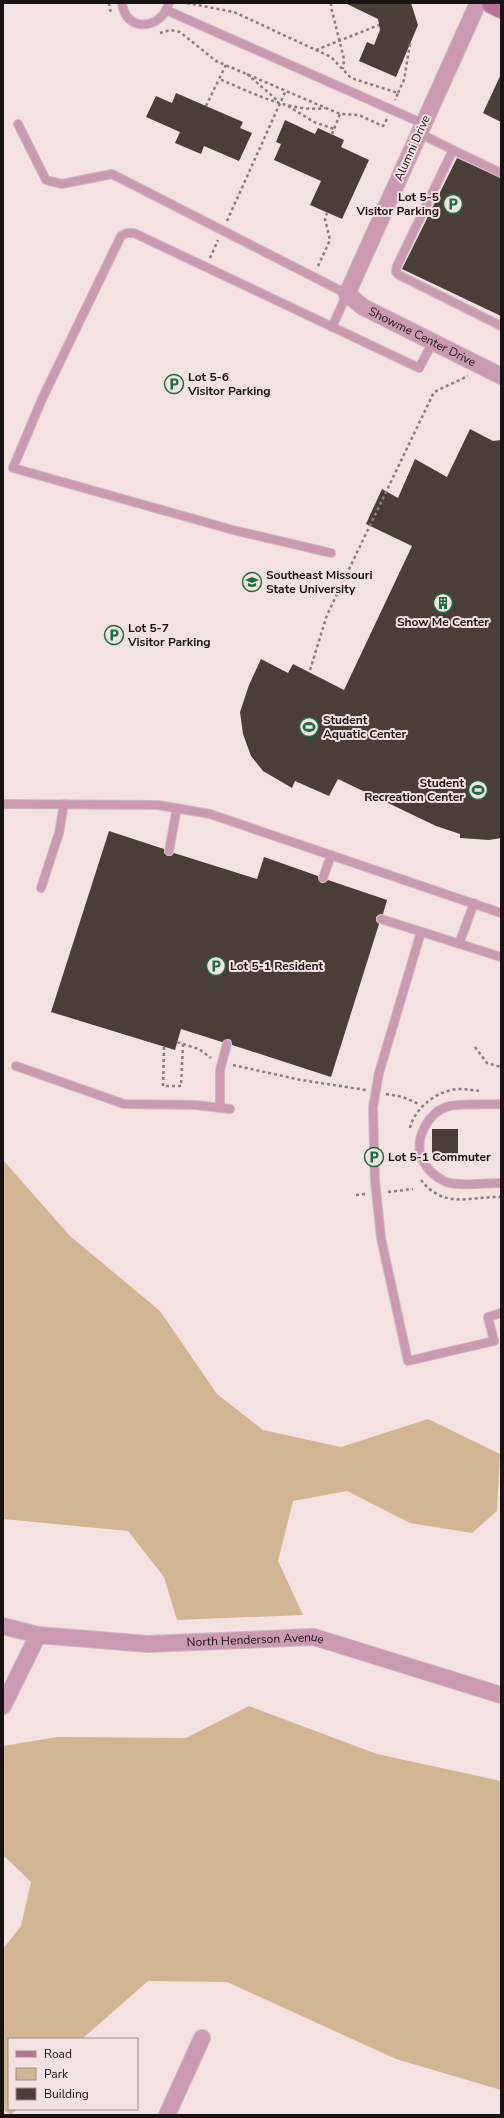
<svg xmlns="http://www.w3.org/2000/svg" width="504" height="2118" viewBox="0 0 504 2118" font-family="'Nunito Sans',sans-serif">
<rect width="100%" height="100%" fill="#f4e1e2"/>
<g fill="#d2b694">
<path d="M3,1160l67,76 90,75 57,83 46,36 78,17 87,-28 72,35 -3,57 -25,22 -62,-10 -63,-32 -54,10 -15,60 25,54 -126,5 -13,-43 -36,-46 -125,-12z"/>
<path d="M249,1706l128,48 124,27v309l-105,-31 -169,-77 -79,-1 -66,58h-73v70h8l-6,6 -8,-5v-161l18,-23 10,-44 -28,-27v-109l54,-9 129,1z"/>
</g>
<g fill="#4b3e39">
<path d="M345,3h66l7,22 -22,52 -37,-16 8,-19 7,3 6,-15 -2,-11z"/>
<path d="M501,74v48l-18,-9z"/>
<path d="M176,93l67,29 -3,6 12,5 -13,28 -35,-15 -3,8 -26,-11 5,-11 -34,-15 10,-21 16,7z"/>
<path d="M285,120l30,14 3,-6 26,12 -3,7 28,13 -27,59 -32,-14 11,-24 -47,-21 7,-16 -5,-2z"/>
<path d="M457,158l44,20v138l-99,-47z"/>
<path d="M470,429l23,12 8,-1v398l-12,2 -29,-2v-4l-24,-8 -98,-47 -9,17 -34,-15 -3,7 -29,-17 -12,-15 -8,-22 -3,-22 9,-27 12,-26 27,14 5,-9 51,26 68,-144 -46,-22 16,-35 16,9 17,-39 32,18z"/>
<path d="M109,831l55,18v4l4,3h3l3,-3 83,26 7,-22 54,19 3,7h3l4,-3 59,20 -4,14 -7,3v4l3,3 -48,153 -99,-32 -1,-5 -3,-1 -6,3 -41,-13 -6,21 -124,-38z"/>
<rect x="432" y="1129" width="26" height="29"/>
</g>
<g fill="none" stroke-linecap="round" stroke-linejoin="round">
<defs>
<g id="service">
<path d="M122,3c3,29 39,28 47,0"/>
<path d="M166,10l258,114"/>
<path d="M18,124l28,56 16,4 50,-10 235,120 -15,33"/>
<path d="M419,133l34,17"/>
<path d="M501,173l-48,-23 -56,116 -1,6 3,3 102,51"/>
<path d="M331,553l-98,-23 -220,-62 29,-69 79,-163 6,-3h7l285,135 14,-26"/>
<path d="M3,804l155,1 52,9 291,99"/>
<path d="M169,851l8,-43"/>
<path d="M323,878l8,-23"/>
<path d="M41,888l18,-55 5,-29"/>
<path d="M381,919l120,38"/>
<path d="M421,932l-42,141 -6,34 2,74 6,57 27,123 86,-20 -6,-24 13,-4"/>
<path d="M459,944l15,-41"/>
<path d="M16,1066l108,38 72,1 34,4"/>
<path d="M501,1104c-14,1 -43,-1 -55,3 -17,6 -31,30 -25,49 4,11 13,20 23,25 11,6 43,2 57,2"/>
<path d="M220,1108v-38l7,-26"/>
</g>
<g id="minor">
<path id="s1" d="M478,3l-131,291 16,13 138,69"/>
<path id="s2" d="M3,1626l35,9 110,9 166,-7 187,58"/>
<path d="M3,1706l35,-71"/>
<path d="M167,2115l35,-77"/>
</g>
<path id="secondary" d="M493,3l8,4"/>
</defs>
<use href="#service" stroke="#ccbcbd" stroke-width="10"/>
<use href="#minor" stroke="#ccbcbd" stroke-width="18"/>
<use href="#secondary" stroke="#ccbcbd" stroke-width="24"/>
<g stroke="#8b7e7e" stroke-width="2.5" stroke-dasharray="3 3" stroke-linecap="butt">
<path d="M109,3l2,11"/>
<path d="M187,3l47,9 97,45 20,21 47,15 -3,7"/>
<path d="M331,3v4l13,52 -1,10"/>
<path d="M160,33l10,-3 10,2 36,29 124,53 19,1 24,11 4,-7"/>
<path d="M316,50l63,-25"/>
<path d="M226,65l-7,14c32,13 71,34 106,29"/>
<path d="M247,74l31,27"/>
<path d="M398,93l6,-13 6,-36"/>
<path d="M206,106l13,-27"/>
<path d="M288,106l26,16 20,7"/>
<path d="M332,134l8,-20"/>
<path d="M227,221l59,-131"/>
<path d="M210,258l8,-18"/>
<path d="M318,266l12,-26 -5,-21 2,-6"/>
<path d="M310,670l17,-55 107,-223 34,-16"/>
<path d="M183,1044l16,5 12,9"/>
<path d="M164,1047l-1,39h18l2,-42 -6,-2"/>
<path d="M475,1047l12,16 14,4"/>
<path d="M233,1065l68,15 65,10"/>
<path d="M386,1094l17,3 16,7"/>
<path d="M410,1128c5,-21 28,-38 49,-39 7,0 13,1 20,2"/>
<path d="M421,1180c23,30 50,16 80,17"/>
<path d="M388,1192l25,-3"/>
<path d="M356,1195l9,-1"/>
</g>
<use href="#service" stroke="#cb99b1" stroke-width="8"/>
<use href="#minor" stroke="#cb99b1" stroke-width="16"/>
<use href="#secondary" stroke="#b97297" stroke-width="22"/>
</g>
<defs>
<symbol id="parking-ring" viewBox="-11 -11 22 22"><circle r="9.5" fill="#f4e1e2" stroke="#1c6e3f" stroke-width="1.5"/><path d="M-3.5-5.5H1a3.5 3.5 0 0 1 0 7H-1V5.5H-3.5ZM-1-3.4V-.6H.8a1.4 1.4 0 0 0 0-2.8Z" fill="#1c6e3f"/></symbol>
<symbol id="university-ring" viewBox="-11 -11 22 22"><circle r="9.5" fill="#f4e1e2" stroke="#1c6e3f" stroke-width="1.5"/><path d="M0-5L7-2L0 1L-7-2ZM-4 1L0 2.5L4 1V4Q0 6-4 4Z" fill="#1c6e3f"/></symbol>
<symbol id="building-ring" viewBox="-11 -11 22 22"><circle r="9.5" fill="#f4e1e2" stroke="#1c6e3f" stroke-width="1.5"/><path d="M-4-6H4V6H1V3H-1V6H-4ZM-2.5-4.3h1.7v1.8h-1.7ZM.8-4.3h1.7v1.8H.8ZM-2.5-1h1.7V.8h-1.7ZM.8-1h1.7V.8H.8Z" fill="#1c6e3f"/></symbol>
<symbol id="stadium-ring" viewBox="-11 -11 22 22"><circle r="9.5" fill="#f4e1e2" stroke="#1c6e3f" stroke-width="1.5"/><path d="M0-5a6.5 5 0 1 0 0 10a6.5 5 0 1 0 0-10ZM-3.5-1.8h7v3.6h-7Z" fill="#1c6e3f"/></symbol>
</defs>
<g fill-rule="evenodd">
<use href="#parking-ring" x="442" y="193" width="22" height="22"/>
<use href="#parking-ring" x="163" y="373" width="22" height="22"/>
<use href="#university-ring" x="241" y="571" width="22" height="22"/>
<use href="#building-ring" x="432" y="592" width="22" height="22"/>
<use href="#parking-ring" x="103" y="624" width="22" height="22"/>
<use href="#stadium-ring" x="298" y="716" width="22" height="22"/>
<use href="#stadium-ring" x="467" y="779" width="22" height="22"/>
<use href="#parking-ring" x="205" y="955" width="22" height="22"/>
<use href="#parking-ring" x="363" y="1146" width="22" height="22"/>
</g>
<g text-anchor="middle" stroke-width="4" stroke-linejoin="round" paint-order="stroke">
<g font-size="12" fill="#181212" stroke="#f4e1e2">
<text transform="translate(412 148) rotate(-66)" y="4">Alumni Drive</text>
<text dy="4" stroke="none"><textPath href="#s1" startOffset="406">Showme Center Drive</textPath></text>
<text dy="4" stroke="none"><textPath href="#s2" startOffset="254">North Henderson Avenue</textPath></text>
</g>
<g font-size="12" font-weight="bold" fill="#181212" stroke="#f4e1e2" text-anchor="start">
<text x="439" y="201" text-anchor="end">Lot 5-5<tspan x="439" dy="14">Visitor Parking</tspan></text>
<text x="188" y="381">Lot 5-6<tspan x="188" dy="14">Visitor Parking</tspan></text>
<text x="266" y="579">Southeast Missouri<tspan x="266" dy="14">State University</tspan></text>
<text x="443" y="626" text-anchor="middle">Show Me Center</text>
<text x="128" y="632">Lot 5-7<tspan x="128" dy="14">Visitor Parking</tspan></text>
<text x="323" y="724">Student<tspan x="323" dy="14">Aquatic Center</tspan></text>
<text x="464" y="787" text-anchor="end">Student<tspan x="464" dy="14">Recreation Center</tspan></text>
<text x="230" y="970">Lot 5-1 Resident</text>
<text x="388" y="1161">Lot 5-1 Commuter</text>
</g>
</g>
<rect width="504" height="2118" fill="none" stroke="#181212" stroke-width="8"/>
<rect x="8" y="2038" width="130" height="72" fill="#f4e1e2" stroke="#9c8e8f"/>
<rect x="16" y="2051" width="20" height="6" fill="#b97297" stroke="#9c8e8f"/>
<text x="44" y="2058" font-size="12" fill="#181212">Road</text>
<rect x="16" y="2068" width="20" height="12" fill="#d2b694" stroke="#9c8e8f"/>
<text x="44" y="2078" font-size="12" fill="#181212">Park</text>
<rect x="16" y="2088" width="20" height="12" fill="#4b3e39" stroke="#9c8e8f"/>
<text x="44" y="2098" font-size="12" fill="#181212">Building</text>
</svg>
